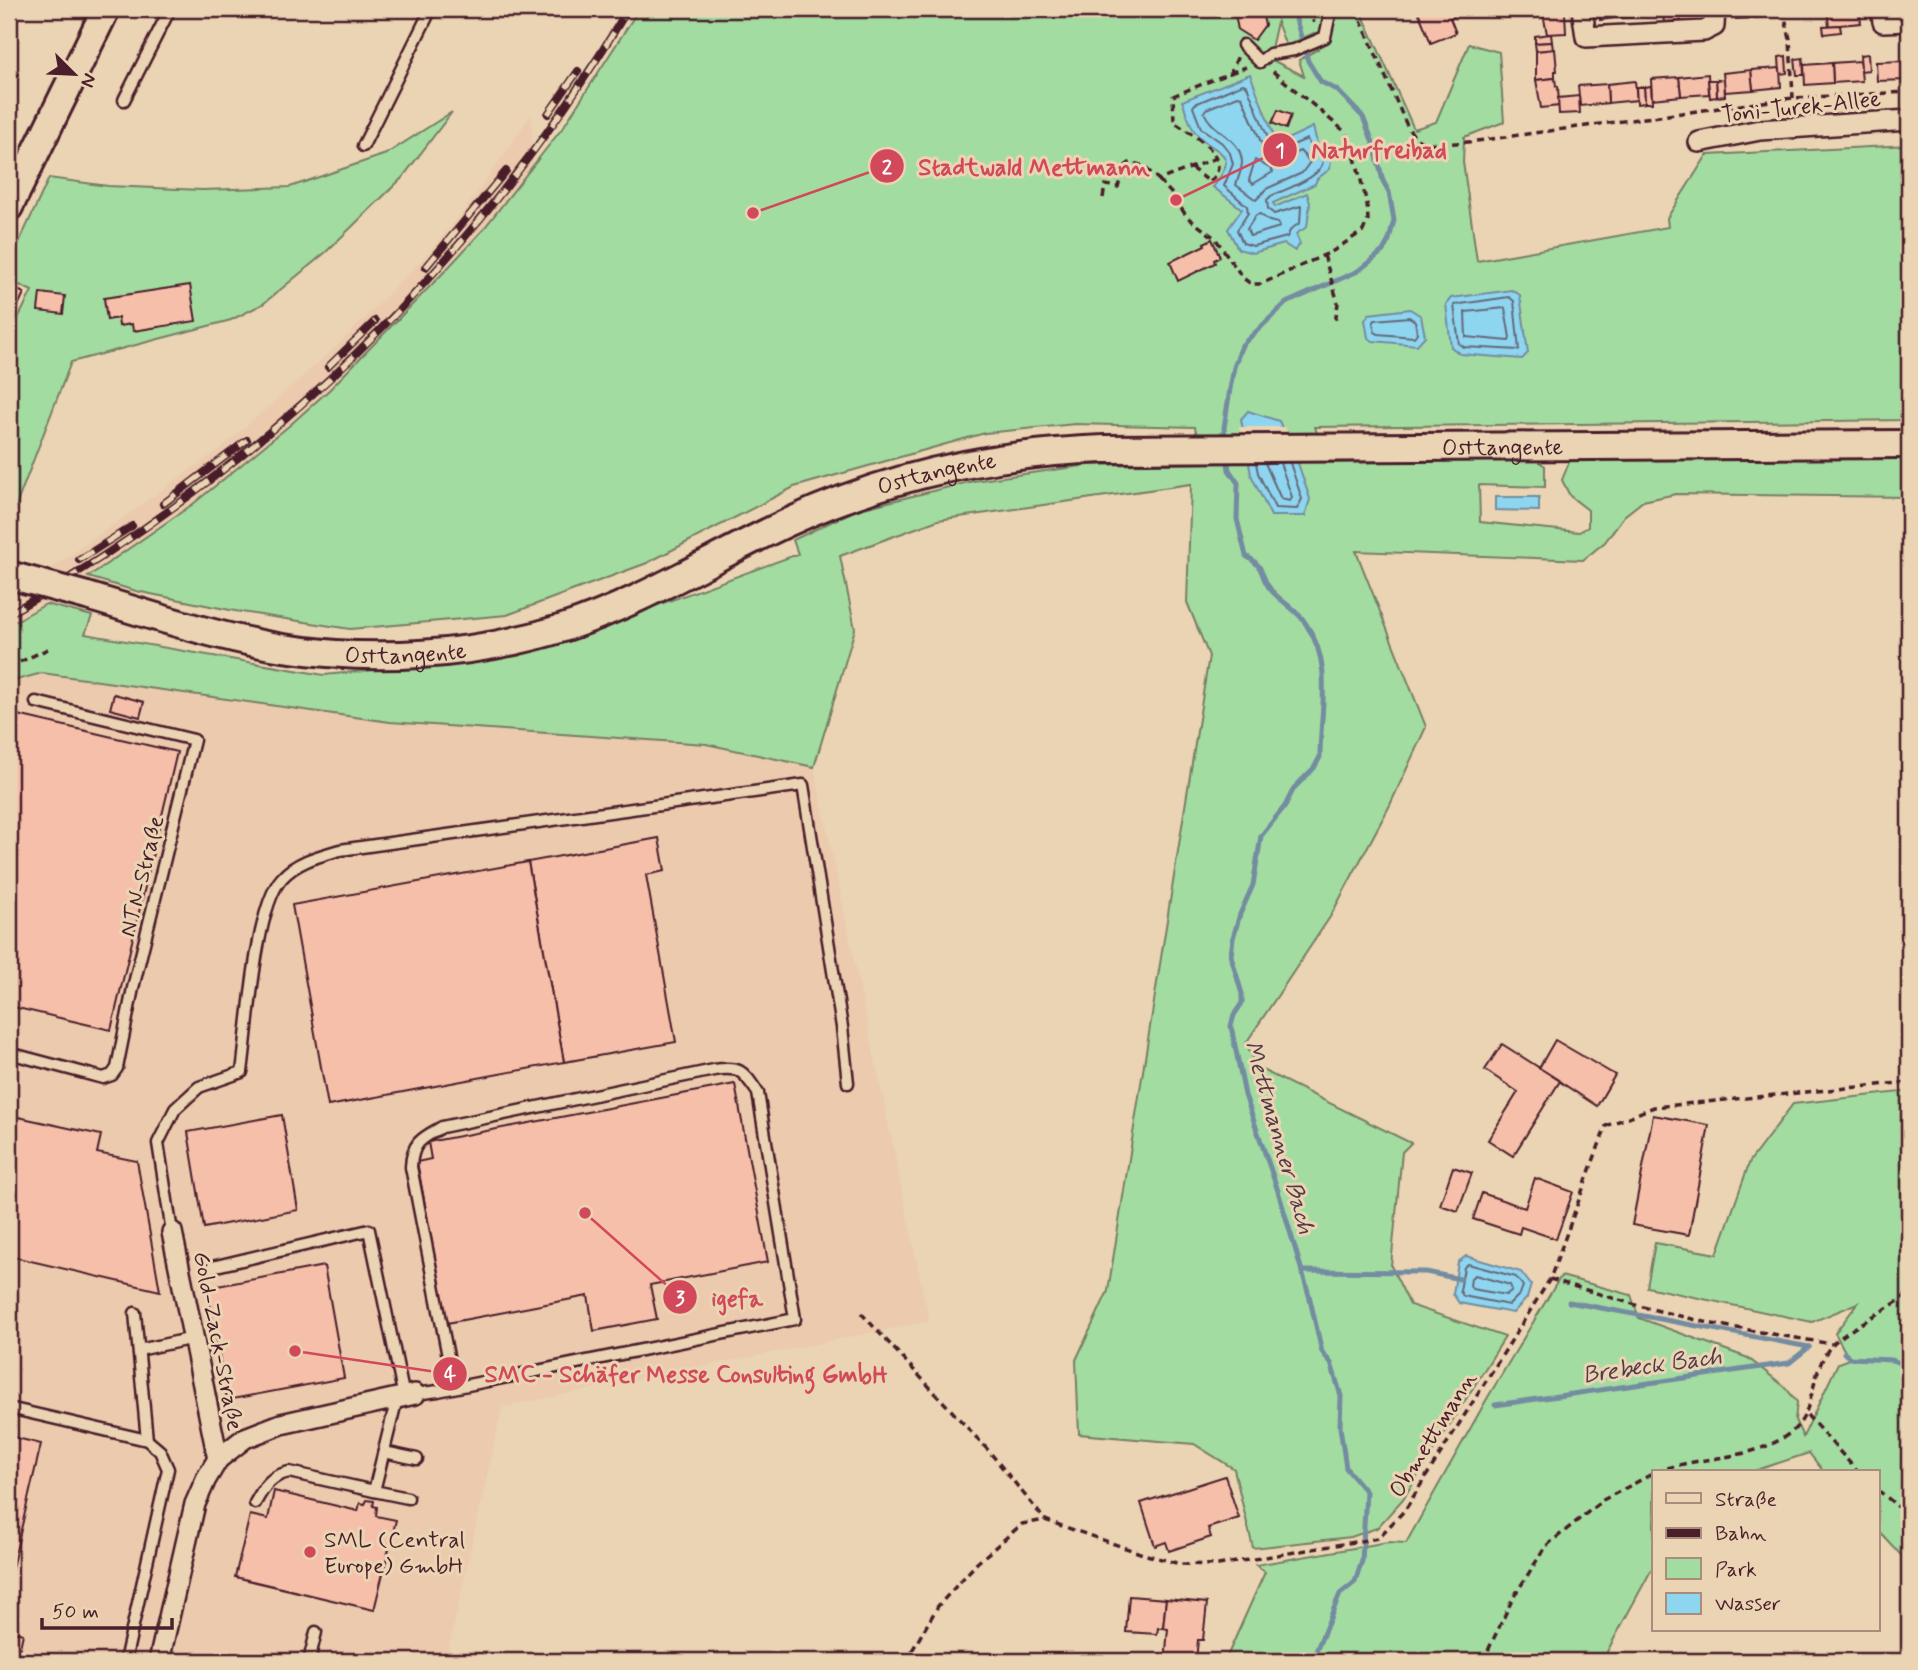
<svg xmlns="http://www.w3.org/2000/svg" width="1918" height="1670" viewBox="0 0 1918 1670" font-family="Mynerve,sans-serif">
<rect width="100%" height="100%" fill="#ead4b3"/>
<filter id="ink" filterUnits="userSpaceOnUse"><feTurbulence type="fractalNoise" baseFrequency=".0143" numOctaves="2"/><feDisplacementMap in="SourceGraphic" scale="14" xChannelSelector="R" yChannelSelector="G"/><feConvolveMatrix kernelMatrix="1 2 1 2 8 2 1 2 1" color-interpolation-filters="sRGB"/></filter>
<g filter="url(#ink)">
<g fill="#ebcaad">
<path d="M531,115l3,51 -52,65 -153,159 -77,67 -59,47 -147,100 -37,21v-32l45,-26 169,-120 113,-100 89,-90 41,-48z"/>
<path d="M42,673l348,49 316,22 108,23 115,554 -427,86 -56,254h-437v-979z"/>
</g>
<g fill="#a3dca0" stroke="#767e66" stroke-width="2" fill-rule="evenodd">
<path d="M639,9h721l54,120 22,-7 33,-78 30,8 5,70 -40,15 -1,25 14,99 191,-34 -1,-9 40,-63 202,-10v275l-594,7 12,36 208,-4 10,7v21l-66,-2 1,37 99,10 9,-5v-17l-18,-14 -8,-16 8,-20 266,-5 73,1v41l-233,-3 -33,7 -19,15 -19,26 -22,18 -227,-9 70,176 -36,78 -60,112 -84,126 12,25 153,75 -9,9 -11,114 19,39 95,32 -102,162 -26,29 -26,9 -98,11 -19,-79 -40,-25 -115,-10 -3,-74 32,-69 101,-635 -22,-54 4,-118 -253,36 -98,36 15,73 -41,138 -108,-23 -316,-22 -348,-49 -33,9v-57l37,-21 46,12 -7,18 239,41 194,-19 280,-102 -5,-14 63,-30 117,-29 116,-16 115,-2 -9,-36 -120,-3 -90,9 -191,54 -147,76 -140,52 -157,14 -115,-18 -99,-20 -48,-14 105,-73 97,-79 39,-35 116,-119 37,-40 82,-105zM1277,22l9,24 28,-13 4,16 -19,11 5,16 -32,-16 -2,-7z"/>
<path d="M452,112l-50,66 -76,74 -63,52 -32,16 -160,42 -62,162v-193l2,1 21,-41 -23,-11v-16l40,-86 59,8 94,4 88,-3 96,-33z"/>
<path d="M1909,1091v473l-31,-34v-58h-54l-15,-19 -58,19h-97v93l-52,96h-377l40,-89 -9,-7 132,-23 18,1 82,-146 73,-121 70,19 8,23 109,40 37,29 12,15 -2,18 8,17 35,-74 11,-4 -14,-26 23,-30 -46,19 -165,-35 8,-44 62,11 33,-93 43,-57z"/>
</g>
<g fill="#8ed5ef" stroke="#738ca1" stroke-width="2">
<path d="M1250,74l27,70 36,-17 5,20 10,5 3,7 -1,10 -13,10 -2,5 -42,19 2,4 32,-14 3,10 -3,24 -11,7 4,10 -5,7 -11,-7 -31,9 -15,-4 -10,-20 14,-20 -29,-22c30,-38 0,-32 -18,-55 -6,-8 -9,-22 -13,-31z"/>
<path d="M1512,290l8,5 8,58 -6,6 -62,-5 -9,-7 -5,-43 5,-6z"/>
<path d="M1410,309l11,7 4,20 -8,9 -44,-4 -5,-3 -3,-18 4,-6z"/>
<path d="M1248,411l31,10 19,42 12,36 -5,17h-34l-20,-41 -10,-56z"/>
<path d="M1495,497h44v14l-44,-1z"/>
<path d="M1466,1256l55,16 10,13 -4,13 -14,15 -54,-10 -6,-9 5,-32z"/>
</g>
<path fill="#ead4b3" d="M1239,427h46l16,36h-56z"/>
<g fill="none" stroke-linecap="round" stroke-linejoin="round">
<g stroke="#656879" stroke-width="2">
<path d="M1243,84l4,2 25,62 9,2 26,-11 5,12 10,5c8,19 -36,33 -51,40l-4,4 1,9 6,5 27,-8 -1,17 -9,6 -4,8 -34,9 -10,-3 -6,-13 11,-17 -1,-7 -23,-20 9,-22 -3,-11 -8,-10 -21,-15 -8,-21 2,-3z"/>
<path d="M1238,96l4,1 24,57 14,5 20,-8 10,11 -8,11 -36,16 -10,11 -20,-15c2,-7 6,-15 6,-23 -1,-25 -30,-29 -38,-50l2,-3z"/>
<path d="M1255,160l16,9 2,3 -20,12 -4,-4z"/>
<path d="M1260,214l9,7 9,2 2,4 -30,9 -3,-7 9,-14z"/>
<path d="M1509,297l5,4 5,49 -55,-3 -5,-3 -5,-39z"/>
<path d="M1505,308l5,30 -1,3 -43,-4 -1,-25z"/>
<path d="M1409,317l6,4 2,12 -3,4 -36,-3 -3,-2 -2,-8 2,-4z"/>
<path d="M1256,463l2,10 17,35 22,1 5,-10 -12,-36"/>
<path d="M1265,463l16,36 9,2 2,-4 -12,-34"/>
<path d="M1468,1264l48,13 7,9 -3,8 -11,11 -46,-9 -3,-5 4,-24z"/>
<path d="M1475,1275l35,10 2,5 -6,5 -34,-6 -2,-3 1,-8z"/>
</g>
<g stroke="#738ca1" stroke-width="5">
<path d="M1226,442l-2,-14 6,-39 4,-22 8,-22 44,-42 72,-32 25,-20 6,-11 5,-20 -5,-28 -6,-11 -9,-36 -11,-28 -26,-27 -16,-8 -13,-21 -15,-52"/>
<path d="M1227,455l2,15 9,13 -1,36 9,37c21,12 12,18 25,34 10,12 27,20 35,34 28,41 14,86 14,133l-6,11 -20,20 -9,18 -24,30 -8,49 -13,29 -7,24 -2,18 11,38v9l-8,12 -3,11 14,69 33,96 31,104 13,57 9,11 10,33 -1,31 6,41 20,24 -4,69 -7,21 -15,12 -28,67"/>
<path d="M1302,1271l124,1 34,7"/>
<path d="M1569,1302l240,45"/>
<path d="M1844,1353l6,5 42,2 17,6"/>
<path d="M1495,1405l294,-42 20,-16"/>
</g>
</g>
<g fill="#f6bfaa" stroke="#4a1f2b" stroke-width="2">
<path d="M1234,9h27l4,16 -11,15 -16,-10z"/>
<path d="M1417,9h41l3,5 -11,4 6,15 -25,10z"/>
<path d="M1542,9h20v3h3l1,21 -19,1z"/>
<path d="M1599,9h15l1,9 -15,2z"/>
<path d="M1614,9h16l1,8 -16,1z"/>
<path d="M1668,9h33v2l-33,3z"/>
<path d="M1735,9h16l1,9 -16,1z"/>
<path d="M1751,9h15l1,7 -15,2z"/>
<path d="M1859,9l2,14 -32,3 -2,-16z"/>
<path d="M1680,13l1,8 -17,1 -1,-7z"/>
<path d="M1840,25l1,7 -17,2 -1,-8z"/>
<path d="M1551,34l1,8 -17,1v-7z"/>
<path d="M1552,42l1,8 -17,1 -1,-8z"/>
<path d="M1555,49l2,22h-2v7l-19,2v-29z"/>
<path d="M1868,54l1,16 -8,1 -1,-16z"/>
<path d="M1786,56l1,17 -7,1 -1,-17z"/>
<path d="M1803,58l1,17h-7l-2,-16z"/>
<path d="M1860,61l2,20 -29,2 -1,-20z"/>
<path d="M1906,61v19l-29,1 -1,-19z"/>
<path d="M1832,63l1,20 -28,2 -1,-20z"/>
<path d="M1780,68l1,19 -28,3 -2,-20z"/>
<path d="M1751,70l2,20 -28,2 -2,-19z"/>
<path d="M1708,74l1,20 -28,2 -2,-19z"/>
<path d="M1679,77l2,19 -29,3 -1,-20z"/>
<path d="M1555,78l1,8h2l1,20 -18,2 -5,-28z"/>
<path d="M1724,79l1,17 -8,1 -1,-17z"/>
<path d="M1708,80h8l1,17 -7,1z"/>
<path d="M1635,81l2,19 -29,3 -1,-19z"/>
<path d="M1607,84l1,19 -28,3 -2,-20z"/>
<path d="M1651,86l1,17h-7l-1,-16z"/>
<path d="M1636,87h8l1,16 -8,1z"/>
<path d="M1579,96l1,17 -21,1 -1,-16z"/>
<path d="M1278,110l13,5 -5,14 -14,-6z"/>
<path d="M1212,239l8,18 -6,3 1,3 -37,18 -8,-19 35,-17 -1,-2z"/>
<path d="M190,285l6,36 -63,10 -1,-7 -13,2 -1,-8 -11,2 -3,-22z"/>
<path d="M9,286l15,7 -15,32z"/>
<path d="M40,293l25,3 -2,18 -25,-3z"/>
<path d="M114,694l30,8 -4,15 -30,-8z"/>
<path d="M9,713l168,39 -66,278 -102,-24z"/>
<path d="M659,838l6,33 -19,4 30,167 -112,20 -36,-200z"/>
<path d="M528,862l36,200 -236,44 -36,-201z"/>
<path d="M1555,1040l60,35 -18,31 -58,-38z"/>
<path d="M1502,1044l58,37 -47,75 -25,-16 30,-48 -33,-22z"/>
<path d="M735,1084l33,178 -118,23 7,34 -63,12 -6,-35 -141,27 -30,-161 14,-3 -3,-17z"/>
<path d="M9,1115l92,20 -4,18 40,8 23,130 -151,-35z"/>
<path d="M282,1115l16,95 -94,18 -16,-96z"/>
<path d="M1653,1115l56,10 -20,110 -57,-10z"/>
<path d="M1453,1167l19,6 -14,38 -18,-6z"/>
<path d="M1535,1178l38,14 -17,47 -35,-12 -2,7 -46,-15 9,-26 43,15z"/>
<path d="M324,1266l20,112 -117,22 -20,-112z"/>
<path d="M9,1436l32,8 -32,137z"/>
<path d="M1225,1476l14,42 -31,10 3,9 -42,14 -3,-9 -11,4 -14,-43z"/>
<path d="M274,1491l84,20 2,-8 5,1 2,-4 7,1 -1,5 4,1 -1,9 20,4 -22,90 -139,-33 15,-62 18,4z"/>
<path d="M1129,1596l37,3 -3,29h-5l-1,6 -31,-2z"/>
<path d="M1166,1599l41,4 -4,37h-5l-2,21h-31l3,-32 -5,-1z"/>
<path d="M9,1630l14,4 -6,27h-8z"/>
</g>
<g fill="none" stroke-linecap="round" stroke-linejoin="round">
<defs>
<g id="service">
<path d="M1243,45l17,17 10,-8 24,-4 31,-13 6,-28"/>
<path d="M124,100l46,-91"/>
<path d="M363,146l68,-137"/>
<path d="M9,1053l94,25 9,-3 5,-7 16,-80 61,-248 -158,-38"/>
<path d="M172,1232l-14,-89 17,-34 24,-22 43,-15c6,-43 13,-165 40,-194 15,-17 38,-22 58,-28l463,-65 39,242 6,56"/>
<path d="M212,1267l157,-37 35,167"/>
<path d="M135,1313l12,127"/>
<path d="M139,1350l55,-12"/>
<path d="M415,1394l23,-3 357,-72 -37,-226c-15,-22 -17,-27 -44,-23l-272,57c-20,11 -30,15 -31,40l43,220"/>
<path d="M397,1398l-23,93 34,7"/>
<path d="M9,1408l138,32 13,11 8,18 -43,192"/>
<path d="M384,1452l33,7"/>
<path d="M255,1503c9,-16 15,-27 34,-31l85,19"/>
<path d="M309,1661l7,-29"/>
</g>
<g id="minor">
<path d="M1582,9l4,28 118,-6 10,-5 1,-17"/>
<path d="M1881,9l2,13 26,-1"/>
<path d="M1699,142l61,-12 149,-10"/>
<path d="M218,1459l27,-21 36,-14 134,-30"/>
<path d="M159,1661l36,-157 11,-25 12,-20 -46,-227"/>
</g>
<g id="secondary">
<path d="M9,207l97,-198"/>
<path id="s1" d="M87,596c64,19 129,41 196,52 92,14 190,8 280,-20 80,-26 150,-71 226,-106 100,-47 206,-69 315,-73l805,-5"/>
</g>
</defs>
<use href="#service" stroke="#4a1f2b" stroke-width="15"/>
<use href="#minor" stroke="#4a1f2b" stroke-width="24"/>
<use href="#secondary" stroke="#4a1f2b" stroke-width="32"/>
<g stroke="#4a1f2b" stroke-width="3.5" stroke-dasharray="7 5" stroke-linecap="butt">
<path d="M1308,9l6,14"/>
<path d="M1356,9l52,119c4,5 7,10 12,13 17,7 72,-2 92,-5l281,-38 116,-6"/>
<path d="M1783,9l7,30 3,59"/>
<path d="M1230,73l16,-6"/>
<path d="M1191,168l19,14c26,-25 -18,-47 -36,-60l-1,-26 57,-23 8,-17"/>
<path d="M1159,180l12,13 16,24 28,21 28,40 8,6h10l72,-33 30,-20 5,-11 -1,-16 -10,-39 -6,-21 -8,-14 -72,-60"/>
<path d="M1103,198l2,-13 13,2c3,-10 3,-20 13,-25l12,4 16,14 57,-22"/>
<path d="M1324,255l14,48 -3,20"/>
<path d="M9,667l43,-20"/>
<path d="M1550,1279l89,27 74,18 119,20"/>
<path d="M861,1313l127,137 57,70"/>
<path d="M1807,1415l51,57"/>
<path d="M1656,1472c42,-17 96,-10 134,-39 26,-19 19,-58 40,-86 9,-12 56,-38 72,-48l7,-8"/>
<path d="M1878,1490l31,26"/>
<path d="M906,1661l32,-55 39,-43 45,-39 23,-4 98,34 37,10 38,1 160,-27 27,-28 145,-231 56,-153 48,-19 255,-25"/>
<path d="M1483,1661l30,-63 33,-52 57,-46 51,-27"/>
</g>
<use href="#service" stroke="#ead4b3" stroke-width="10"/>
<use href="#minor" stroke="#ead4b3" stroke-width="19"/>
<use href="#secondary" stroke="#ead4b3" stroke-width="26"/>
<defs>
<g id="rail">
<path d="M548,114l30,-43"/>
<path d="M426,267l80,-96"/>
<path d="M328,367l47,-46"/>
<path d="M163,504l84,-64"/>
<path d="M79,560l53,-34"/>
<path d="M9,614c259,-149 465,-348 619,-605"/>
</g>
</defs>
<use href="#rail" stroke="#4a1f2b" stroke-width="8"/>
<use href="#rail" stroke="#ead4b3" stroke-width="5" stroke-dasharray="16" stroke-linecap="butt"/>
<defs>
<path id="secondary-bridge" d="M9,575l78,21"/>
</defs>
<use href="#secondary-bridge" stroke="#4a1f2b" stroke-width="32" stroke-linecap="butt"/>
<use href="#secondary-bridge" stroke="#ead4b3" stroke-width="26"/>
</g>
</g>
<circle fill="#d1495b" stroke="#ead4b3" stroke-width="2.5" cx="310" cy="1552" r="7"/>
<g text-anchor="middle" stroke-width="6" stroke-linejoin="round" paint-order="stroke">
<g font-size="23" fill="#4a1f2b" stroke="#ead4b3">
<text transform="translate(1801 106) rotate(-6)" y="8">Toni-Turek-Allee</text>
<text dy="8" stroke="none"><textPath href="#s1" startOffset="1460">Osttangente</textPath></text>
<text dy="8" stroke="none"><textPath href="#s1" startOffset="892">Osttangente</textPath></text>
<text dy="8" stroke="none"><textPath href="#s1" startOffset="326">Osttangente</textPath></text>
<text transform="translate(141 876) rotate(-76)" y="8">NTN-Straße</text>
<text transform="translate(219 1341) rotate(79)" y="8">Gold-Zack-Straße</text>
<text transform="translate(1432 1434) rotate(-58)" y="8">Obmettmann</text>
</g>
<g font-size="23" fill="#4a1f2b" stroke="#ead4b3" text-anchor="start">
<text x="324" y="1547">SML (Central<tspan x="324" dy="26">Europe) GmbH</tspan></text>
</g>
<g font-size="24" font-style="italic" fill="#543a48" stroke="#ead4b3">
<text transform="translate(1280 1137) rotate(74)" y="8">Mettmanner Bach</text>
<text transform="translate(1652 1365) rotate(-8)" y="8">Brebeck Bach</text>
</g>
</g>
<path fill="none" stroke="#d1495b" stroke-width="2.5" d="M1176 200L1280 150M753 213L887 166M585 1213L680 1297M295 1351L450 1374"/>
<g fill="#d1495b" stroke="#ead4b3" stroke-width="2.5">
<circle cx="1176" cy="200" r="7"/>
<circle cx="753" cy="213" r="7"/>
<circle cx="585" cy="1213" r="7"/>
<circle cx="295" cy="1351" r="7"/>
<circle cx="1280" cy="150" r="18"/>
<circle cx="887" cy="166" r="18"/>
<circle cx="680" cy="1297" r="18"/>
<circle cx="450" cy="1374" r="18"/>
</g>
<g font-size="21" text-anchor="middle" font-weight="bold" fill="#fff">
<text x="1280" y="157">1</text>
<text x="887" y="174">2</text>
<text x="680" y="1305">3</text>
<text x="450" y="1381">4</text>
</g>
<g font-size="24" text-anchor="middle" font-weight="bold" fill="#d1495b" stroke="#ead4b3" stroke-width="6" stroke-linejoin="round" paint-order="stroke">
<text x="1379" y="158">Naturfreibad</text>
<text x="1034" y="175">Stadtwald Mettmann</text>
<text x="737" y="1306">igefa</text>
<text x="686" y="1382">SMC - Schäfer Messe Consulting GmbH</text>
</g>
<rect width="1918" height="1670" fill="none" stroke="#ead4b3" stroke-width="35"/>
<rect x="18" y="18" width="1883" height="1635" fill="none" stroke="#4a1f2b" stroke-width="2.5" filter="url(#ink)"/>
<rect x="1652" y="1470" width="228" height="161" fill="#ead4b3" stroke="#aa8c7d" stroke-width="2"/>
<rect x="1666" y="1493" width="35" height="10" fill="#ead4b3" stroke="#aa8c7d" stroke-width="2"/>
<text x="1715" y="1506" font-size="21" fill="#4a1f2b">Straße</text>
<rect x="1666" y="1528" width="35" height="10" fill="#4a1f2b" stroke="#aa8c7d" stroke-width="2"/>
<text x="1715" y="1540" font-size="21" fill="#4a1f2b">Bahn</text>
<rect x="1666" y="1558" width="35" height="21" fill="#a3dca0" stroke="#aa8c7d" stroke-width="2"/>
<text x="1715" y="1576" font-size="21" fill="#4a1f2b">Park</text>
<rect x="1666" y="1593" width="35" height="21" fill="#8ed5ef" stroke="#aa8c7d" stroke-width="2"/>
<text x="1715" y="1610" font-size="21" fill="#4a1f2b">Wasser</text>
<g transform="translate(74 74) rotate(114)" stroke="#ead4b3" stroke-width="5" paint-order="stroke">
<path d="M0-5L12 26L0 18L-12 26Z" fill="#4a1f2b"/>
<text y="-10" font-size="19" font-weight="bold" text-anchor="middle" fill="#4a1f2b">N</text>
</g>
<path d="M42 1618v10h130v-10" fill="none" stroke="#4a1f2b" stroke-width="3.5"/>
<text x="52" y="1618" font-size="21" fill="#4a1f2b" stroke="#ead4b3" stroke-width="5" paint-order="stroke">50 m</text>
</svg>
